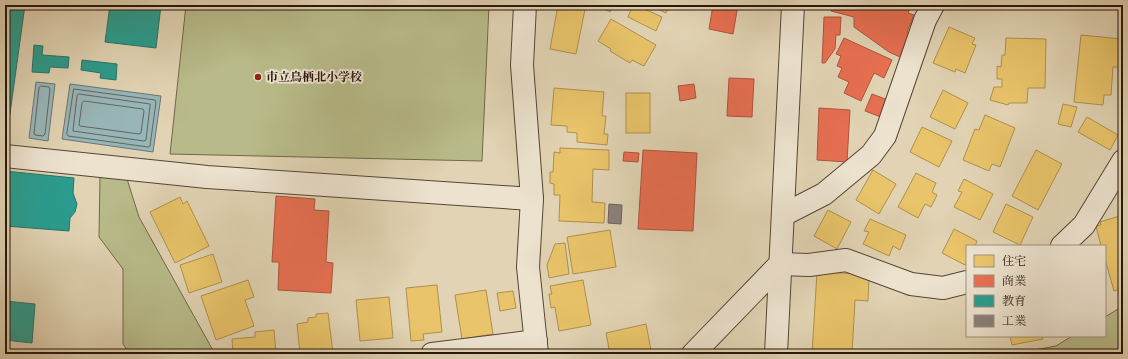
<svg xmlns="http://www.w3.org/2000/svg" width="1128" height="359" viewBox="0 0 1128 359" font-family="'Libre Caslon Text','Noto Serif JP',serif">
<rect width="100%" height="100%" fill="#e1d3b3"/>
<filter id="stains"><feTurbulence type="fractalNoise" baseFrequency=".005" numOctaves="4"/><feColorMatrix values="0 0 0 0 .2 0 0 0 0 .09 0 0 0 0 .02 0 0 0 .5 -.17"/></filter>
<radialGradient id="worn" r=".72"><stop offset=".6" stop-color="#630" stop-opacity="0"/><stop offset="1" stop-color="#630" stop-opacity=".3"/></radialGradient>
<g fill="#b8bb89" stroke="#70684a">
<path d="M186,5h303l-7,156 -312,-7z"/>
<path d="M100,176l27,3 12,38 76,137h-85l-7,-10v-75l-24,-32z"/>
<path d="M1123,306v48h-110l43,-8 16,-10h33v-19z"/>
</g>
<g fill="#98b5b7" stroke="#6b7573">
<path d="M36,82l19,2 -7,57 -19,-3z"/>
<path d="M70,84l91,12 -8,56 -91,-13z"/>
</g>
<g fill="#e9c46a" stroke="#af904e">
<path d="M558,5l27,4 -9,45 -26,-5z"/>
<path d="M596,5h17l-3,7z"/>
<path d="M633,5h3l26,12 -6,14 -28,-14z"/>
<path d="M649,5h21l-4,8z"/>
<path d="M611,19l45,26 -12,21 -12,-6 -2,3 -20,-12 1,-2 -13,-8z"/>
<path d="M949,27l26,11 -3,6 4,1 -11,28 -9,-4 -1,3 -22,-9z"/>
<path d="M1081,35l40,4 -2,28h-6l-2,28h-7l-1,10 -29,-3z"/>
<path d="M1006,38l40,1 -1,49h-17l-1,15h-18l-1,2 -18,-5 4,-13h8v-8h-5v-13l4,1 1,-12h3z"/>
<path d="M554,88l50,4 -2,24h4l-2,18h4l-1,11 -30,-3v-9l-10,-1v-6l-16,-1z"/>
<path d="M943,90l25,13 -13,26 -25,-12z"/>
<rect x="626" y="93" width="24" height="40"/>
<path d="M1063,104l14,3 -6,20 -13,-3z"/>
<path d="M985,115l30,13 -15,39 -8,-3 -3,7 -26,-11 12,-31 4,1z"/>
<path d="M1087,117l31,18 -8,15 -32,-18z"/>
<path d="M922,127l30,14 -13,26 -29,-15z"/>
<path d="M560,148l49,2v20l-16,-1 -1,33 13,1 -1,20 -45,-2 1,-26h-6v-11l-4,-1v-11h3l1,-20 6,1z"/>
<path d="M1036,150l26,14 -24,46 -26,-14z"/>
<path d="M873,170l23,14 -17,30 -23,-14z"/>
<path d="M916,173l20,10 -4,9 5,3 -6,12 -6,-3 -7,14 -20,-11z"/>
<path d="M964,179l29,15 -13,26 -26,-13 8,-15 -4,-1z"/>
<path d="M180,197l3,7 4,-3 22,45 -34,17 -25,-51z"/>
<path d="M1006,204l27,13 -13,28 -27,-13z"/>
<path d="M828,210l23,12 -14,27 -23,-13z"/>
<path d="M1123,215v73l-9,3 -9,-32v-13h-4l-5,-20 5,-1 -1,-3z"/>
<path d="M870,219l36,16 -6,15 -7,-4 -4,10 -26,-12 6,-12 -5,-1z"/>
<path d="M954,229l23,12 -2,5h-8v15l-2,4 -23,-12z"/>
<path d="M610,230l6,37 -43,7 -6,-37z"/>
<path d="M565,243l4,31 -20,4 -2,-13 8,-21z"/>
<path d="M213,254l9,28 -33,11 -9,-28z"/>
<path d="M817,272l45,2 7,4 -1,23 -13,-1 -3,54h-40z"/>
<path d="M248,280l6,17 -9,3 9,26 -38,14 -15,-44z"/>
<path d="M583,280l8,45 -32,6 -4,-24 -4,1 -2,-14h3l-2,-8z"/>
<path d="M437,285l5,47 -19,2 1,6 -13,1 -5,-53z"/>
<path d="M486,290l7,44 -31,5 -7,-44z"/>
<path d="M513,291l3,17 -16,3 -3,-18z"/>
<path d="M389,297l4,41 -33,3 -4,-41z"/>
<path d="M328,313l5,40 -33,1 -3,-30 11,-2v-4l8,-1v-3z"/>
<path d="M646,324l5,26 -4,2 1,2h-38l-4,-21z"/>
<path d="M274,330l2,24h-43l-1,-15 23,-2v-5z"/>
<path d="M1010,336h32l1,3 -31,6z"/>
</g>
<g fill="#e76f51" stroke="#ae543c">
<path d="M713,5h25l-5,29 -24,-5z"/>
<path d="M833,5h75l3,1 -3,7 6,2 -7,17 3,1 -10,24 -11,-5 -35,-25v-10l-23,-6z"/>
<path d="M824,17h17l-1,18h-4l-1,14 -10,14h-3z"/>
<path d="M844,38l48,22 -8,18 -10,-5 -13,28 -17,-8 5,-11 -11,-5 4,-9 -5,-2 4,-10 -5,-2z"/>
<path d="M729,78l25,1 -2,38 -25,-1z"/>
<path d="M694,84l2,14 -16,3 -2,-15z"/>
<path d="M872,94l16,6 -7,17 -16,-6z"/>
<path d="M819,108l31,2 -3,52 -30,-2z"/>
<path d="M643,150l54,3 -4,78 -55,-2z"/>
<path d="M624,152l15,1 -1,9 -15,-1z"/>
<path d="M276,196l39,3 -1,11 15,1 -3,51 7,1 -2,30 -53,-3 1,-28h-7z"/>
</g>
<g fill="#2a9d8f" stroke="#297468">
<path d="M5,5h20l-18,130h-2z"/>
<path d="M110,5h51l-5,43 -51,-6z"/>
<path d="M34,45l9,1 -1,9 27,2 -1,11 -18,-1 -1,6 -17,-1z"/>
<path d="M82,60l35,4 -1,16 -16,-2 1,-5 -20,-3z"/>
<path d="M5,171l69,7 -1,15 4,11 -2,8 -5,6 -1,13 -64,-5z"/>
<path d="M5,301l30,3 -3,39 -27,-3z"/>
</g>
<path fill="#8a817c" stroke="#6d615a" d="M609,204l13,1 -1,19 -13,-1z"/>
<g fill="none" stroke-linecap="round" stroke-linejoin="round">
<g stroke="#606662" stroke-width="1">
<path d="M41,86l8,1 1,2 -5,45 -2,2 -8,-1 -1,-2 5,-45z"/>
<path d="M74,89l81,11 1,2 -6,44 -2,1 -80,-11 -1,-2z"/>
<path d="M79,94l71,10v2l-4,34 -2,1 -71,-10v-1l4,-34z"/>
<path d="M84,101l59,8 1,2 -3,22 -2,1 -59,-8 -1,-1 3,-22z"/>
</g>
<defs>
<g id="minor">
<path d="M525,5l-3,60 10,134 -4,68 9,87"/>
<path d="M5,156l202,21 325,22"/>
<path d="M783,215l41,-21 47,-39 14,-19 40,-116 8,-15"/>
<path d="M1062,246l22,-21 39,-64"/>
<path d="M432,354l104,-13"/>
<path d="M693,354l87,-90 29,1 37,-5 65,24 32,4 24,-6"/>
</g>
<path id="tertiary" d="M776,354l17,-349"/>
</defs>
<use href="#minor" stroke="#564536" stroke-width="24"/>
<use href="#tertiary" stroke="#564536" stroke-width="24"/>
<use href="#minor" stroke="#ece2ce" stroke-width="22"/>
<use href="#tertiary" stroke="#ece2ce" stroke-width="22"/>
</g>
<circle fill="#8f2418" stroke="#ece2ce" stroke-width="1.5" cx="258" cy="77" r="4"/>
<g text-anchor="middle" stroke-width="4" stroke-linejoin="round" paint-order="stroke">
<g font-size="12" font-weight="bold" fill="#28160c" stroke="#ece2ce" text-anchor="start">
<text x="266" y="81">市立鳥栖北小学校</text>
</g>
</g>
<rect width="1128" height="359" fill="none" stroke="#e1d3b3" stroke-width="20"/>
<rect x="6" y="6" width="1116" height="347" fill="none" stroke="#28160c" stroke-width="2"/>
<rect x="10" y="10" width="1108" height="339" fill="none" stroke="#28160c"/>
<rect x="966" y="245" width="140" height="92" fill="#ece2ce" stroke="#9e9080"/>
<rect x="974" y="255" width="20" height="12" fill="#e9c46a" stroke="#9e9080"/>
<text x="1002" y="265" font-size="12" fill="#28160c">住宅</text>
<rect x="974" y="275" width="20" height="12" fill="#e76f51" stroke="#9e9080"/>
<text x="1002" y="285" font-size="12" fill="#28160c">商業</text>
<rect x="974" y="295" width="20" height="12" fill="#2a9d8f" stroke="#9e9080"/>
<text x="1002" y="305" font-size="12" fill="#28160c">教育</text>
<rect x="974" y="315" width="20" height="12" fill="#8a817c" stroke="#9e9080"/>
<text x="1002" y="325" font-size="12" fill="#28160c">工業</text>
<rect width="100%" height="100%" filter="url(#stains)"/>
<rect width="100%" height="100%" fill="url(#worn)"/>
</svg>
